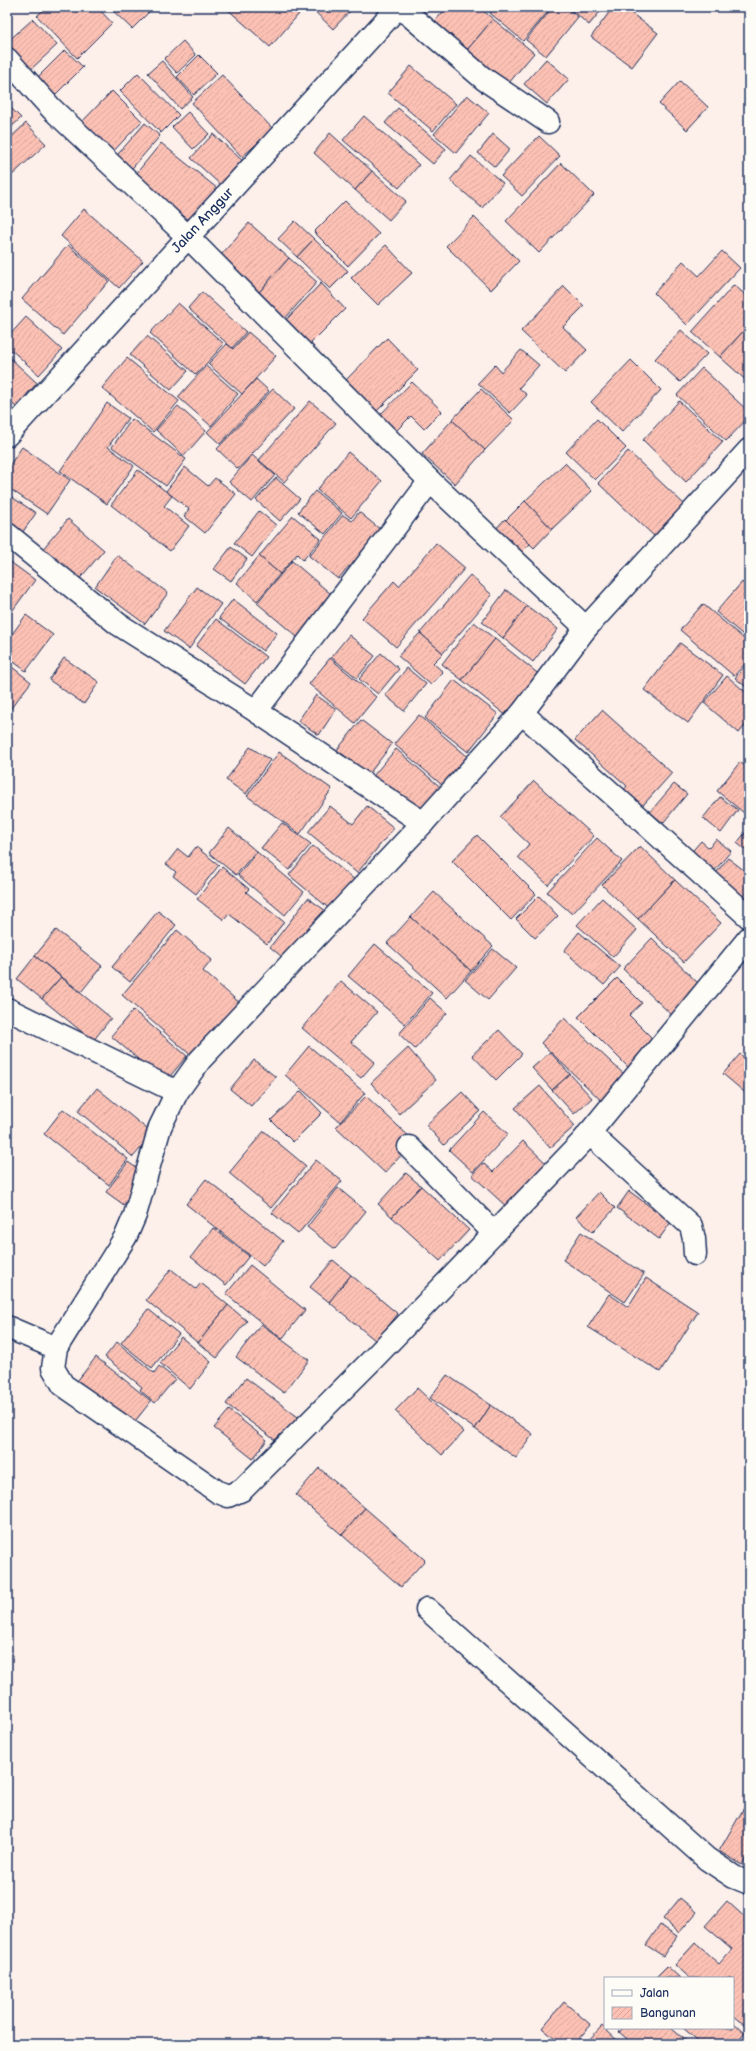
<svg xmlns="http://www.w3.org/2000/svg" width="756" height="2051" viewBox="0 0 756 2051" font-family="'Balsamiq Sans',sans-serif">
<defs>
<pattern id="building-hatch" width="6" height="6" patternUnits="userSpaceOnUse"><rect width="6" height="6" fill="#fcc1b4"/><path d="M-1 1l2-2M0 6l6-6M5 7l2-2" fill="none" stroke="#d7a69d"/></pattern>
</defs>
<rect width="100%" height="100%" fill="#fdf0ea"/>
<filter id="ink" filterUnits="userSpaceOnUse"><feTurbulence type="fractalNoise" baseFrequency=".025" numOctaves="2"/><feDisplacementMap in="SourceGraphic" scale="8" xChannelSelector="R" yChannelSelector="G"/><feConvolveMatrix kernelMatrix="1 2 1 2 8 2 1 2 1" color-interpolation-filters="sRGB"/></filter>
<g filter="url(#ink)">
<g fill="url(#building-hatch)" stroke="#1b2f5e">
<path d="M46,7h51l15,16 -35,35 -40,-42z"/>
<path d="M109,7h45l-22,22z"/>
<path d="M225,7h66l8,7 -29,33z"/>
<path d="M310,7h44l-21,22z"/>
<path d="M447,7h32l14,12 -31,37 -33,-28z"/>
<path d="M496,7h56l-29,34 -33,-28z"/>
<path d="M553,7h13l12,10 -32,39 -20,-16z"/>
<path d="M568,7h36l-15,18z"/>
<path d="M613,7h10l35,26 -26,34 -41,-30z"/>
<path d="M33,19l24,26 -28,26 -22,-24v-5z"/>
<path d="M493,19l41,34 -31,37 -41,-34z"/>
<path d="M183,41l13,14 -19,18 -13,-14z"/>
<path d="M65,50l18,17 -34,34 -17,-18z"/>
<path d="M199,55l18,18 -23,22 -17,-18z"/>
<path d="M546,59l23,20 -22,25 -23,-20z"/>
<path d="M162,61l31,36 -13,12 -32,-36z"/>
<path d="M411,66l45,38 -23,27 -45,-38z"/>
<path d="M138,73l41,42 -18,18 -41,-42z"/>
<path d="M222,75l51,54 -31,28 -50,-54z"/>
<path d="M680,81l28,26 -21,23 -28,-26z"/>
<path d="M112,91l30,30 -35,37 -31,-30z"/>
<path d="M467,95l22,18 -33,40 -22,-19z"/>
<path d="M7,104l14,14 -14,13z"/>
<path d="M398,108l48,41 -13,15 -48,-41z"/>
<path d="M188,112l21,22 -16,15 -21,-22z"/>
<path d="M364,116l55,49 -20,23 -56,-48z"/>
<path d="M26,123l20,21 -37,34 -2,-2v-35z"/>
<path d="M145,123l15,13 -33,38 -15,-13z"/>
<path d="M330,133l42,38 -17,19 -41,-37z"/>
<path d="M213,134l32,29 -22,24 -32,-29z"/>
<path d="M493,134l17,15 -15,18 -17,-14z"/>
<path d="M539,136l21,20 -38,40 -21,-20z"/>
<path d="M161,143l57,46 -27,33 -56,-47z"/>
<path d="M471,156l32,27 -21,25 -32,-28z"/>
<path d="M561,163l33,32 -55,58 -33,-32z"/>
<path d="M372,171l34,30 -17,19 -34,-30z"/>
<path d="M345,201l34,33 -31,32 -34,-34z"/>
<path d="M84,209l59,52 -24,27 -58,-52z"/>
<path d="M474,217l45,44 -28,29 -45,-44z"/>
<path d="M295,221l19,18 -17,18 -19,-18z"/>
<path d="M249,223l40,35 -35,40 -40,-35z"/>
<path d="M314,239l34,32 -18,18 -33,-32z"/>
<path d="M68,245l41,36 -46,54 -41,-36z"/>
<path d="M386,245l26,28 -34,32 -27,-27z"/>
<path d="M722,251l18,17 -53,57 -33,-32 29,-32 16,15z"/>
<path d="M289,258l28,24 -35,40 -28,-24z"/>
<path d="M321,283l24,26 -35,35 -25,-23z"/>
<path d="M734,285l15,13v27l-29,32 -28,-25z"/>
<path d="M564,286l20,20 -21,21 24,23 -22,23 -44,-42z"/>
<path d="M202,292l44,40 -14,16 -44,-40z"/>
<path d="M178,303l46,41 -28,31 -46,-42z"/>
<path d="M26,317l36,33 -23,25 -32,-29v-8z"/>
<path d="M749,325v58l-29,-26z"/>
<path d="M681,330l26,24 -27,28 -25,-23z"/>
<path d="M248,332l28,24 -34,38 -34,-30 19,-20 6,5z"/>
<path d="M147,336l41,35 -17,19 -41,-35z"/>
<path d="M387,338l31,32 -43,43 -31,-31z"/>
<path d="M521,350l18,15 -20,23 8,7 -17,18 -32,-30 17,-18 6,7z"/>
<path d="M7,355l30,28 -21,24 -9,-8z"/>
<path d="M127,358l52,43 -26,31 -51,-44z"/>
<path d="M631,360l30,30 -39,42 -31,-30z"/>
<path d="M206,366l32,28 -27,32 -33,-29z"/>
<path d="M702,368l47,44v5l-23,24 -49,-46z"/>
<path d="M256,379l13,12 -49,53 -13,-12z"/>
<path d="M412,382l30,29 -18,18 -13,-13 -17,17 -16,-16z"/>
<path d="M273,389l21,20 -56,60 -21,-20z"/>
<path d="M481,389l33,31 -29,30 -33,-30z"/>
<path d="M310,401l26,22 -52,59 -25,-22z"/>
<path d="M679,401l44,41 -37,40 -43,-42z"/>
<path d="M107,403l21,15 -20,29 26,19 -27,38 -47,-33z"/>
<path d="M178,406l28,25 -22,25 -28,-26z"/>
<path d="M132,419l54,40 -20,27 -54,-39z"/>
<path d="M597,419l29,29 -31,32 -29,-28z"/>
<path d="M452,420l33,30 -30,34 -33,-30z"/>
<path d="M22,447l48,33 -23,34 -40,-27v-18z"/>
<path d="M628,451l58,55 -30,32 -58,-55z"/>
<path d="M348,452l34,29 -31,37 -34,-28z"/>
<path d="M252,455l23,20 -23,27 -23,-20z"/>
<path d="M565,463l27,28 -40,38 -27,-28z"/>
<path d="M185,467l23,19 7,-8 21,16 -31,39 -21,-17 5,-7 -23,-18z"/>
<path d="M138,470l34,26 -8,10 25,20 -19,25 -59,-46z"/>
<path d="M276,478l24,21 -20,22 -24,-21z"/>
<path d="M315,491l27,22 -17,21 -27,-22z"/>
<path d="M7,494l29,19 -16,23 -13,-9z"/>
<path d="M525,501l27,28 -18,19 -28,-28z"/>
<path d="M259,511l17,14 -24,32 -18,-14z"/>
<path d="M359,512l28,23 -30,37 -8,-6 -11,13 -29,-23 34,-41 9,6z"/>
<path d="M293,516l28,23 -18,21 -6,-6 -17,20 -21,-18z"/>
<path d="M68,519l36,31 -27,32 -36,-31z"/>
<path d="M505,519l25,25 -15,15 -25,-24z"/>
<path d="M436,543l29,25 -69,79 -34,-29 32,-37 5,5z"/>
<path d="M231,547l16,12 -16,22 -17,-12z"/>
<path d="M117,555l51,38 -23,31 -50,-37z"/>
<path d="M259,556l21,18 -23,27 -20,-18z"/>
<path d="M9,561l26,19 -28,38v-54z"/>
<path d="M292,561l46,39 -35,42 -46,-39z"/>
<path d="M470,575l22,20 -49,58 -23,-20z"/>
<path d="M742,582l7,7v51l-33,-28z"/>
<path d="M197,587l24,17 -32,45 -25,-18z"/>
<path d="M506,590l21,16 -24,32 -21,-16z"/>
<path d="M233,599l44,34 -14,18 -44,-33z"/>
<path d="M703,604l46,39v16l-15,17 -54,-46z"/>
<path d="M527,606l31,23 -25,33 -30,-24z"/>
<path d="M26,615l27,20 -27,36 -19,-14v-16z"/>
<path d="M216,619l50,38 -21,27 -49,-38z"/>
<path d="M474,622l21,17 -33,41 -20,-16z"/>
<path d="M420,633l23,20 -10,10 10,9 -12,13 -33,-29z"/>
<path d="M349,635l26,21 -18,22 -26,-21z"/>
<path d="M495,639l46,37 -33,41 -46,-37z"/>
<path d="M680,643l43,32 -35,48 -44,-33z"/>
<path d="M381,653l18,16 -21,25 -19,-15z"/>
<path d="M64,658l35,24 -15,22 -35,-24z"/>
<path d="M330,658l46,39 -21,26 -46,-39z"/>
<path d="M749,661v28l-14,-11z"/>
<path d="M7,663l24,19 -23,30 -1,-1z"/>
<path d="M407,668l19,16 -22,27 -19,-16z"/>
<path d="M727,676l22,19v26l-10,12 -35,-30z"/>
<path d="M454,680l44,34 -30,38 -43,-34z"/>
<path d="M316,695l20,14 -17,26 -21,-14z"/>
<path d="M602,710l70,63 -36,40 -18,-17 9,-10 -52,-46z"/>
<path d="M419,715l48,41 -25,29 -48,-41z"/>
<path d="M361,720l31,24 -23,30 -32,-24z"/>
<path d="M250,747l20,13 -24,34 -20,-14z"/>
<path d="M396,749l49,42 -22,27 -50,-42z"/>
<path d="M279,752l53,37 -32,45 -53,-38z"/>
<path d="M740,762l9,7v48l-32,-26z"/>
<path d="M534,781l60,55 -46,49 -30,-28 11,-13 -29,-27z"/>
<path d="M674,784l13,10 -24,29 -13,-11z"/>
<path d="M720,797l18,13 -17,23 -18,-15z"/>
<path d="M330,806l23,18 14,-18 27,22 -37,45 -49,-41z"/>
<path d="M282,823l29,21 -22,26 -28,-22z"/>
<path d="M229,828l27,23 -20,24 -27,-22z"/>
<path d="M749,828v25l-12,-10z"/>
<path d="M477,835l59,59 -25,26 -59,-59z"/>
<path d="M597,838l25,23 -50,53 -25,-22z"/>
<path d="M716,839l15,12 -20,24 -23,-19 13,-15 8,7z"/>
<path d="M313,846l42,34 -24,30 -42,-35z"/>
<path d="M640,846l35,34 -37,39 -36,-34z"/>
<path d="M196,847l23,18 -23,29 -23,-18 3,-4 -10,-8 12,-15 10,8z"/>
<path d="M257,852l47,40 -19,23 -47,-40z"/>
<path d="M728,858l21,16v36l-38,-31z"/>
<path d="M222,867l27,22 -3,3 38,30 -17,22 -38,-30 -5,6 -27,-21z"/>
<path d="M675,880l46,43 -37,39 -46,-43z"/>
<path d="M434,892l59,54 -22,25 -60,-54z"/>
<path d="M539,896l19,20 -23,22 -19,-19z"/>
<path d="M308,898l18,13 -39,50 -17,-14z"/>
<path d="M602,898l35,32 -24,27 -36,-32z"/>
<path d="M158,911l18,14 -46,57 -18,-15z"/>
<path d="M411,917l60,54 -24,27 -60,-55z"/>
<path d="M56,930l46,36 -21,26 -46,-36z"/>
<path d="M177,930l35,30 -9,11 38,33 -47,54 -72,-63z"/>
<path d="M579,932l41,35 -16,18 -40,-34z"/>
<path d="M652,938l51,50 -28,30 -52,-49z"/>
<path d="M375,944l57,49 -27,31 -57,-48z"/>
<path d="M493,949l23,19 -28,32 -23,-20z"/>
<path d="M35,956l26,21 -19,22 -25,-20z"/>
<path d="M61,977l50,41 -18,23 -51,-42z"/>
<path d="M617,978l25,25 -13,12 26,26 -26,27 -51,-51z"/>
<path d="M341,981l36,31 -26,30 24,20 -14,16 -59,-50z"/>
<path d="M430,998l17,15 -32,36 -16,-15z"/>
<path d="M133,1010l54,46 -22,26 -54,-46z"/>
<path d="M564,1018l65,61 -24,25 -64,-61z"/>
<path d="M499,1030l23,24 -26,26 -24,-25z"/>
<path d="M309,1046l56,47 -25,29 -55,-47z"/>
<path d="M408,1048l28,32 -37,34 -28,-31z"/>
<path d="M550,1052l20,22 -18,16 -20,-22z"/>
<path d="M740,1054l9,8v34l-26,-22z"/>
<path d="M254,1060l22,17 -25,29 -21,-17z"/>
<path d="M570,1074l22,24 -18,16 -22,-24z"/>
<path d="M540,1086l35,40 -25,22 -35,-40z"/>
<path d="M97,1088l56,46 -20,23 -55,-46z"/>
<path d="M301,1091l21,22 -29,29 -22,-22z"/>
<path d="M462,1092l18,19 -36,34 -18,-20z"/>
<path d="M366,1096l48,45 -29,32 -49,-46z"/>
<path d="M63,1109l65,50 -19,26 -65,-51z"/>
<path d="M484,1112l24,22 -35,38 -24,-22z"/>
<path d="M264,1131l42,35 -35,42 -42,-35z"/>
<path d="M523,1141l27,26 -40,43 -38,-35 11,-12 10,9z"/>
<path d="M316,1160l26,21 -44,53 -26,-21z"/>
<path d="M128,1162l17,12 -21,31 -18,-13z"/>
<path d="M406,1173l15,13 -29,31 -14,-13z"/>
<path d="M206,1179l77,62 -20,25 -77,-62z"/>
<path d="M421,1186l48,44 -29,31 -48,-44z"/>
<path d="M338,1188l28,23 -31,38 -28,-22z"/>
<path d="M629,1191l42,31 -12,17 -42,-31z"/>
<path d="M599,1192l16,16 -22,24 -17,-15z"/>
<path d="M213,1228l36,28 -23,29 -35,-28z"/>
<path d="M581,1232l63,42 -19,28 -62,-42z"/>
<path d="M333,1260l18,15 -22,27 -19,-15z"/>
<path d="M250,1265l55,45 -23,29 -56,-45z"/>
<path d="M171,1269l25,20 5,-6 27,22 -30,38 -52,-43z"/>
<path d="M351,1275l47,39 -22,27 -47,-39z"/>
<path d="M646,1278l52,34 -38,60 -72,-45 21,-33 19,13z"/>
<path d="M228,1305l19,16 -30,37 -19,-15z"/>
<path d="M148,1309l31,25 -27,34 -31,-25z"/>
<path d="M261,1324l48,36 -25,33 -48,-36z"/>
<path d="M181,1337l30,25 -21,27 -30,-26z"/>
<path d="M117,1342l37,31 5,-7 16,13 -20,24 -15,-13 2,-3 -37,-30z"/>
<path d="M96,1357l55,44 -22,28 -55,-44z"/>
<path d="M447,1375l44,30 -16,24 -45,-31z"/>
<path d="M246,1378l52,39 -19,26 -53,-39z"/>
<path d="M417,1388l47,44 -22,23 -47,-44z"/>
<path d="M491,1405l42,29 -17,24 -41,-29z"/>
<path d="M229,1410l38,30 -14,19 -39,-31z"/>
<path d="M319,1468l46,40 -23,27 -46,-40z"/>
<path d="M365,1508l60,52 -24,27 -59,-52z"/>
<path d="M748,1801l1,53 -7,11 -23,-14z"/>
<path d="M680,1898l17,14 -18,21 -16,-14z"/>
<path d="M727,1901l22,20v99l-4,5 -12,-10v-37h-43l-15,-13 20,-22 24,21 13,-15 -27,-23z"/>
<path d="M660,1925l17,11 -14,20 -17,-11z"/>
<path d="M667,1966l13,12h-25z"/>
<path d="M564,2002l27,23 -17,19h-13l-19,-16z"/>
<path d="M733,2022l12,11 -9,11h-34l-19,-16h50z"/>
<path d="M602,2026l19,18h-36z"/>
<path d="M623,2028h48l19,16h-57l-14,-12z"/>
<path d="M486,2037l6,7h-14z"/>
</g>
<g fill="none" stroke-linecap="round" stroke-linejoin="round">
<defs>
<g id="minor">
<path d="M400,7l84,72 64,43"/>
<path d="M7,59l45,50 135,127 243,245 156,147"/>
<path d="M7,435l391,-428"/>
<path d="M749,450l-163,178 -64,85 -99,110 -223,237 -23,32 -17,35 -25,88 -9,21 -70,112 -3,20 10,17 155,107 10,4 14,-6 130,-130 210,-218 167,-204"/>
<path d="M7,534l111,90 138,87 167,112"/>
<path d="M256,711l174,-230"/>
<path d="M522,713l227,204"/>
<path d="M7,1009l170,83"/>
<path d="M589,1133l102,93 3,13 1,15"/>
<path d="M409,1147l84,85"/>
<path d="M7,1327l49,21"/>
<path d="M427,1609l280,250 27,18 15,6"/>
</g>
</defs>
<use href="#minor" stroke="#1b2f5e" stroke-width="25"/>
<use href="#minor" stroke="#fdfcf7" stroke-width="22"/>
</g>
</g>
<g text-anchor="middle" stroke-width="3" stroke-linejoin="round" paint-order="stroke">
<g font-size="14" fill="#1b2f5e" stroke="#fdfcf7">
<text transform="translate(202 220) rotate(-47)" y="5">Jalan Anggur</text>
</g>
</g>
<rect width="756" height="2051" fill="none" stroke="#fdfcf7" stroke-width="24"/>
<rect x="12" y="12" width="732" height="2027" fill="none" stroke="#1b2f5e" stroke-width="1.5" filter="url(#ink)"/>
<rect x="604" y="1977" width="130" height="52" fill="#fdfcf7" stroke="#a3aaba"/>
<rect x="612" y="1990" width="20" height="6" fill="#fdfcf7" stroke="#a3aaba"/>
<text x="640" y="1997" font-size="12" fill="#1b2f5e">Jalan</text>
<rect x="612" y="2007" width="20" height="12" fill="url(#building-hatch)" stroke="#a3aaba"/>
<text x="640" y="2017" font-size="12" fill="#1b2f5e">Bangunan</text>
</svg>
